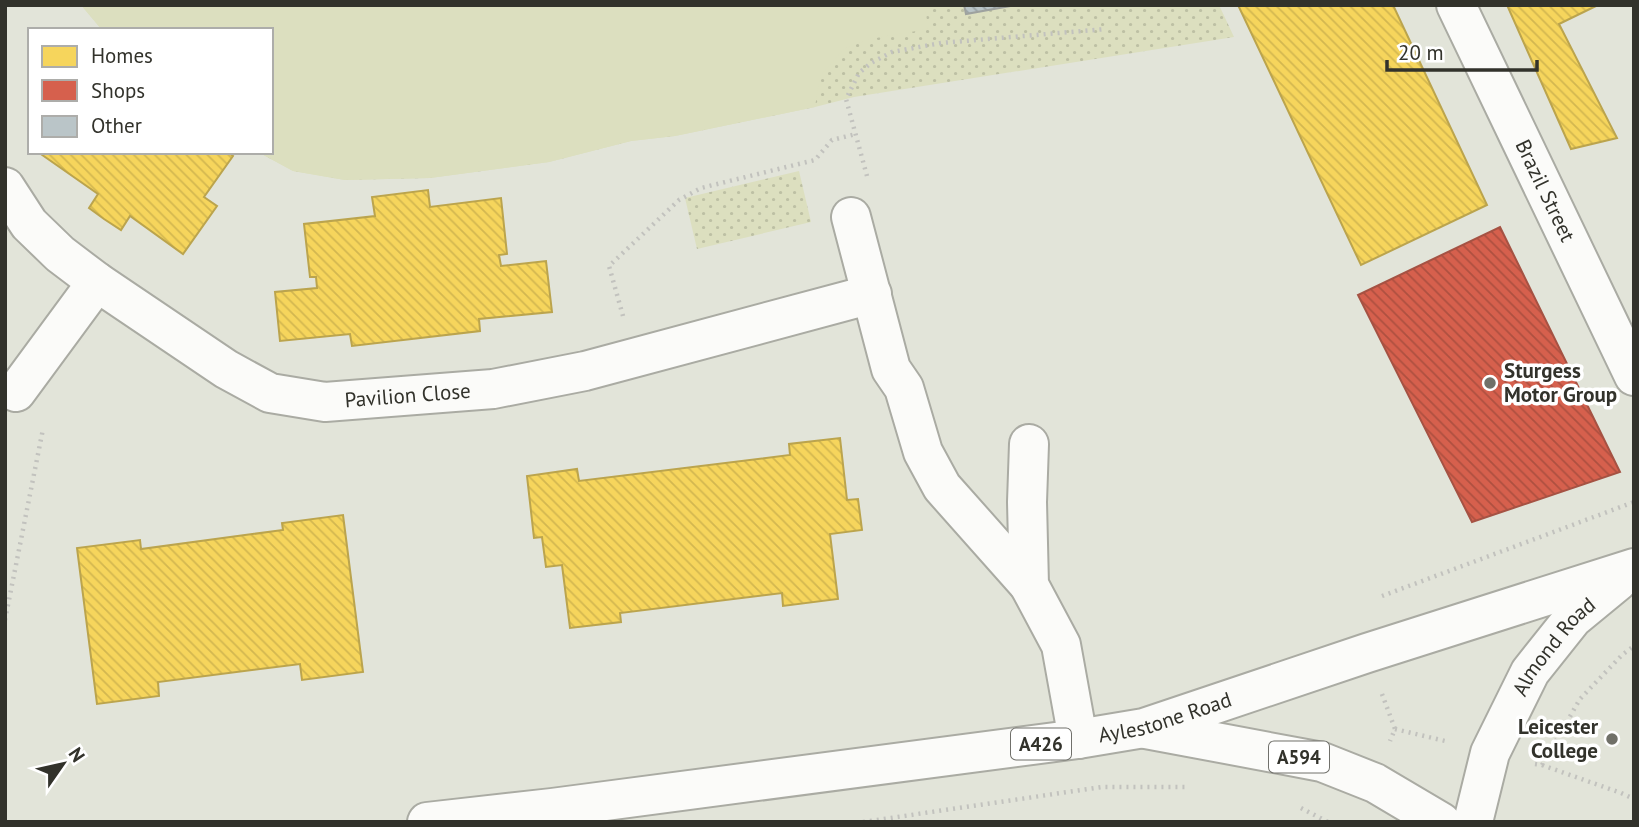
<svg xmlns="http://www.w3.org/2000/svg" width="1639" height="827" viewBox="0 0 1639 827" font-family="'PT Sans',sans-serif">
<defs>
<pattern id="park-dots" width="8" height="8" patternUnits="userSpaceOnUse" patternTransform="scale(1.75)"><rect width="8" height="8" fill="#dcdfbf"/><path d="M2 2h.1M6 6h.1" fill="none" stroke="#bdc0a4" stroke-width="1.8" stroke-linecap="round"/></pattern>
<pattern id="homes-back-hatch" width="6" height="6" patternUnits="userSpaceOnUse" patternTransform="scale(1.75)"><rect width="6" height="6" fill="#f6d55c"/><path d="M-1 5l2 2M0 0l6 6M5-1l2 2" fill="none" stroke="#d3b750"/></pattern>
<pattern id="shops-back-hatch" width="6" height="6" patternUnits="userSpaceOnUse" patternTransform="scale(1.75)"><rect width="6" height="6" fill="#d6604d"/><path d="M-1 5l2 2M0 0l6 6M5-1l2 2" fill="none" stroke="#ae5040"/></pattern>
<pattern id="building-back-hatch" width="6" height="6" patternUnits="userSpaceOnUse" patternTransform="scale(1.75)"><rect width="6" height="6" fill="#bac5c8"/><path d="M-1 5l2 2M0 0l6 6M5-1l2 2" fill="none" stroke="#98a1a3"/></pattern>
</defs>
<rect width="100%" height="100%" fill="#e2e4d9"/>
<g fill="url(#park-dots)">
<path d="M81,5h1138l15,32 -380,60 -39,10 -140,29 -44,5 -82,21 -119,16 -85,2 -52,-9 -35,-19h13v-122h-169z"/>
<path d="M799,171l12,51 -114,27 -12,-51z"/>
</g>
<path fill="#dcdfbf" d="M81,5h844l3,24 -58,10 -26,10 -24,27 -5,31 -140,29 -44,5 -82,21 -119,16 -85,2 -52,-9 -35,-19h13v-122h-169z"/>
<g fill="url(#homes-back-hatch)" stroke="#bba44d" stroke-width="2">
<path d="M1238,5h155l94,200 -126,60z"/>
<path d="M1507,5h91l-39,19 58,114 -46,11z"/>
<path d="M38,152h190l5,4 -29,41 13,9 -34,48 -53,-38 -9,14 -17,-11 -15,-11 9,-14z"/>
<path d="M428,190l2,17 71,-9 6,56 -8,1 2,11 45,-5 6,51 -73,7 1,12 -128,15 -2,-12 -70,7 -5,-49 42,-4 -1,-11h-6l-6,-53 71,-8 -3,-19z"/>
<path d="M840,438l7,62 11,-1 4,31 -32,4 8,65 -55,7 -1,-13 -162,20 1,9 -51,6 -8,-63 -16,2 -4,-30 -8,1 -7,-62 50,-7 2,12 211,-26 -1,-11z"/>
<path d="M343,515l20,157 -61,8 -2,-16 -142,18 1,14 -62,8 -20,-156 63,-8 1,9 142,-19 -1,-7z"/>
</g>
<path fill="url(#shops-back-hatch)" stroke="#a55243" stroke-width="2" d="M1500,227l120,245 -148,50 -114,-227z"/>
<path fill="url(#building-back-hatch)" stroke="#9ea29f" stroke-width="2" d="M964,5h52l-50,9z"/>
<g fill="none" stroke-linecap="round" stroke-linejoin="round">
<defs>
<g id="minor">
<path id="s1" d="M1456,5l178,371"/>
<path id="s2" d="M5,187l24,37 31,30 37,28 129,87 44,24 55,9 168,-13 92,-18 287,-77"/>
<path d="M851,217l40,152 13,19 19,64 19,35 87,98"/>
<path d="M16,392l81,-110"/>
<path d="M1029,444l-2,58 2,83 32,60 17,94"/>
</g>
<g id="major">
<path d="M1146,729l176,33 53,21 66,39"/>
<path id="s3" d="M427,822l125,-14 526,-69 66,-11 223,-75 267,-85"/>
<path id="s4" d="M1473,822l17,-69 40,-81 43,-54 45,-37"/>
</g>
</defs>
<use href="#minor" stroke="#aaaba3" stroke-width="42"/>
<use href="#major" stroke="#aaaba3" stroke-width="42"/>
<g stroke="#c2c2be" stroke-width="4.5" stroke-dasharray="2 5" stroke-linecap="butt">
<path d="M867,176l-21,-77 13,-26 12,-10 21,-11 49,-9 165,-14"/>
<path d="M623,316l-14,-50 70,-66 22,-12 114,-28 17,-20 24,-6"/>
<path d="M1382,596l252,-94"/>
<path d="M5,620l38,-191"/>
<path d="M1382,694l13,35 -5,12"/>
<path d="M1395,729l50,12"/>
<path d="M1535,764l7,1 38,-66 42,-44 12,-9"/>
<path d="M1542,765l79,28 13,6"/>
<path d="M1301,808l27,14"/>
<path d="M863,822l239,-35h87"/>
</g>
<use href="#minor" stroke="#fbfbf9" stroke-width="38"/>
<use href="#major" stroke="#fbfbf9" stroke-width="38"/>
</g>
<g fill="#707068" stroke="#fff" stroke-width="2.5">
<circle cx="1490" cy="383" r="7"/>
<circle cx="1612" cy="739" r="7"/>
</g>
<g text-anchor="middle" stroke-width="7" stroke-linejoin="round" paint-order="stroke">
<g fill="#fff" stroke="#70706b" stroke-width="2">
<rect x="1011" y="728.5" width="60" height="31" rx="5"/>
<rect x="1269" y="741.5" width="60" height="31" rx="5"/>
</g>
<g font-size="19" font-weight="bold" fill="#32322b">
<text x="1041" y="751">A426</text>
<text x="1299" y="764">A594</text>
</g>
<g font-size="21" fill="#32322b" stroke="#fff">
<text dy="7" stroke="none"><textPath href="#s1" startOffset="206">Brazil Street</textPath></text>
<text dy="7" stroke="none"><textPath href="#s2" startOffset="478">Pavilion Close</textPath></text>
<text dy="7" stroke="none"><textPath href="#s4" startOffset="196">Almond Road</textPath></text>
<text dy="7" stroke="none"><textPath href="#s3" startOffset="746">Aylestone Road</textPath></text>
</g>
<g font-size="21" font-weight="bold" fill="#32322b" stroke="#fff" text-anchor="start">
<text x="1504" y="378">Sturgess<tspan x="1504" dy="24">Motor Group</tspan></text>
<text x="1598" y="734" text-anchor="end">Leicester<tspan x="1598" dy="24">College</tspan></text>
</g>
</g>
<rect width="1639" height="827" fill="none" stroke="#32322b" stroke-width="14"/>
<rect x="28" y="28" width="245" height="126" fill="#ffffff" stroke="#adadaa" stroke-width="2"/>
<rect x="42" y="46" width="35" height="21" fill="#f6d55c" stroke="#adadaa" stroke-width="2"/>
<text x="91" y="63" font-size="21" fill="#32322b">Homes</text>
<rect x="42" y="80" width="35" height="21" fill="#d6604d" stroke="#adadaa" stroke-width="2"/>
<text x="91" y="98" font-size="21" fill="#32322b">Shops</text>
<rect x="42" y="116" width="35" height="21" fill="#bac5c8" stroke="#adadaa" stroke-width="2"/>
<text x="91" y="133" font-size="21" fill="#32322b">Other</text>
<g transform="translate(63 764) rotate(56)" stroke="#ffffff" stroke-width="5" paint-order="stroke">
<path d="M0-5L12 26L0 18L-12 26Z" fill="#32322b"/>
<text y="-10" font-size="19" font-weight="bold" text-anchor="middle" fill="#32322b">N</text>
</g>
<path d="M1387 60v10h150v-10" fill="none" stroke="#32322b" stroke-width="3.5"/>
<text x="1398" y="60" font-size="21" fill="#32322b" stroke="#ffffff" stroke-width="5" paint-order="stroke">20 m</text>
</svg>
